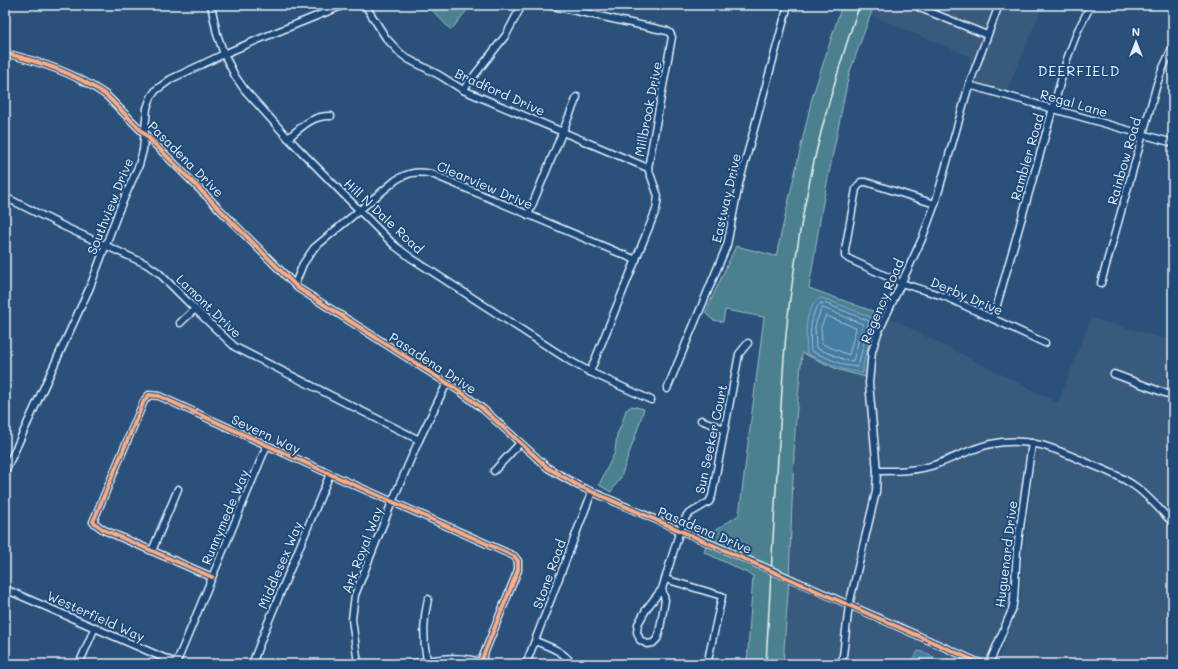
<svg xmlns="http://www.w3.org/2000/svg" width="1178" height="669" viewBox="0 0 1178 669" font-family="Mali,sans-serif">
<rect width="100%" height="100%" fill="#2b517b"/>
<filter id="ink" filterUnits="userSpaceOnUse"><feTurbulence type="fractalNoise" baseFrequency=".025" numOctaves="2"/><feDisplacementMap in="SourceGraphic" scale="8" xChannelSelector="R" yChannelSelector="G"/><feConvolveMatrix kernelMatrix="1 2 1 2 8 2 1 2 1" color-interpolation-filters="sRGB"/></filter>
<g filter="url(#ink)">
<g fill="#395a7c">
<path d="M874,5h169l-38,90 -36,-10 1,-29 -100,-41z"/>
<path d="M1153,5h20v10z"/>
<path d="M886,316l172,87 33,-85 82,23v323h-172l-2,-7 17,-43 5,-17 1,-34 13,-104 6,-17 -13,28 -14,129 -25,65h-206l6,-86 6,-148 7,-77 37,17 30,8 3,-27z"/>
</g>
<g fill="#4c818f" stroke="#9ab9c4">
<path d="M427,5h44l-20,25z"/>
<path d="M842,5h32l-25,69 -27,134 -13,80 77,28 -8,17 -9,45 -30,-8 -37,-17 -7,77 -6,148 -6,86h-36l6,-88 -49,-24 5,-18 30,-19 25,-198 -39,-7 -2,12 -10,-2 -8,-7 31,-67 40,10 36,-158z"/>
<path d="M632,406l12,3 -7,22 -16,46 -10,15 -12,-7 16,-33 2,-18 4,-8 5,-16z"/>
</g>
<g fill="#447ba0" stroke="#86aac3">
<path d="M820,298l8,2 47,19 -12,45v9l-21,-4 -35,-15c-1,-19 -4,-44 13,-56z"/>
<path d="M918,651l11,3 14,10h-33l-1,-1 5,-4z"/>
</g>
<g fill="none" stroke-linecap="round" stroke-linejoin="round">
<g stroke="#a6c2d5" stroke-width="1">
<path d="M821,303l6,1 42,17 -11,46 -14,-2 -33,-14c-1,-13 -2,-40 10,-48z"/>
<path d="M823,308l40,16 -10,37 -8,-1 -29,-12 -1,-22 6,-17z"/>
<path d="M827,316l29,12 -7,27 -27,-11 -1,-17 4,-10z"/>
</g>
<defs>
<g id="minor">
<path d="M211,5l6,29 7,20 11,22 9,13 44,49 71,72 36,36 16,12 159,103 20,11 61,28"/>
<path d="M365,5l21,33 14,15 8,6 31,16 24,15 185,78"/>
<path d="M549,5l118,26 3,2 2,4 -24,131 10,28 -2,14 -66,162"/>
<path d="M917,5l3,3 67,27"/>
<path d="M5,53c38,10 68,19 101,42l192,193 163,104 22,17 65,59 31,18 176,77"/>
<path d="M969,85l204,58"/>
<path d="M463,90l43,-55 16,-30"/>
<path d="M288,138c14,-11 24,-23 43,-22"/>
<path d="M5,197l60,30 81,37 12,8 37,37 40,38 184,93"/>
<path d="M935,204l-69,-22h-5l-5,7 -11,61v6l4,3 52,24 45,14 99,46"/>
<path d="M528,215l49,-118"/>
<path d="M1101,283l56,-199 5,-14 11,-24"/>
<path d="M295,284l8,-20 11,-16 82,-68c13,-8 22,-9 36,-6l204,86"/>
<path d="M993,319l74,-260 11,-29 13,-25"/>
<path d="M180,323l15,-14"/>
<path d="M1114,374l59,22"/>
<path d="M667,389l60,-144 12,-61 49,-179"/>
<path d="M701,420l23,9"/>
<path d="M494,471l26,-28"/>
<path d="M877,471c20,0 41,0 60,-7 18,-6 35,-16 54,-20 38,-8 65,5 99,20 15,6 30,12 43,21 13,8 29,27 40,38"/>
<path d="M5,472l85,-185 29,-77 20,-45 4,-15 4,-42 4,-11 5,-7 15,-11 53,-25 38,-16 82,-33"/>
<path d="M152,551l26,-62"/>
<path d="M212,577l-108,-47 -11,-8 51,-121 5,-6 10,1 171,78 184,82 4,5v9l-38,94"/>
<path d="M789,578l193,86"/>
<path d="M665,579l57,17 -14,64"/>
<path d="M5,589l173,75"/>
<path d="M662,589l3,11 -6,34 -2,5 -4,4 -6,1 -7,-4 -3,-8 1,-8 9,-16 15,-19 18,-59 7,-15 22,-13 3,-6 27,-142 9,-11"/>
<path d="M535,641c15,6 28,10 37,23"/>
<path d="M427,661c-4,-21 -4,-41 1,-62"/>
<path d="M79,664l16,-37"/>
<path d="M176,664l91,-219"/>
<path d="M252,664l15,-39 63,-151"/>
<path d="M358,664l-6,-45 3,-24 37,-93 27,-62 28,-57"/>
<path d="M410,664c27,-5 50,-10 76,0"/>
<path d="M526,664l66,-172"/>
<path d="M842,664l7,-59 27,-113 1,-21 -8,-88 3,-32 6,-18 44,-94 13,-35 34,-119 30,-80"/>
<path d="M989,664l23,-54 2,-11 3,-50 15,-106"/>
</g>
</defs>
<use href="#minor" stroke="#e8f1f8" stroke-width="9"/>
<use href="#minor" stroke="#1f4a7a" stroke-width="6"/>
<path stroke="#e8f1f8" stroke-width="1.5" d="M766,664c4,-74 8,-148 13,-221 3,-53 5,-106 13,-158 9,-69 23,-137 43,-203 8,-26 15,-52 25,-77"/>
<defs>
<path id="minor-bridge" d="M755,563l34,15"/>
</defs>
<use href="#minor-bridge" stroke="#e8f1f8" stroke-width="9" stroke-linecap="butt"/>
<use href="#minor-bridge" stroke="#1f4a7a" stroke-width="6"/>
<defs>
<g id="cycleway">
<path d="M5,53c38,10 68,19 101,42l192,193 163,104 22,17 65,59 31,18 403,178"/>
<path d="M212,577l-108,-47 -11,-8 51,-121 5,-6 10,1 171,78 184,82 4,5v9l-38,94"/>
</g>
</defs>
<use href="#cycleway" stroke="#1f4a7a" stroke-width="6"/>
<use href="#cycleway" stroke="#ffac80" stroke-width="4"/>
</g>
</g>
<g text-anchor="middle" stroke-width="4" stroke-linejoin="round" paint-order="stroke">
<g font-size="13" fill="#e8f1f8" stroke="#1f4a7a">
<text transform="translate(500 92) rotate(24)" y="5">Bradford Drive</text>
<text transform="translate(1074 103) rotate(16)" y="5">Regal Lane</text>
<text transform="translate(648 109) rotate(-79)" y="5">Millbrook Drive</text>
<text transform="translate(1027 157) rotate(-74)" y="5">Rambler Road</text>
<text transform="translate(186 159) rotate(45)" y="5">Pasadena Drive</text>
<text transform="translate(1124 161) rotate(-74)" y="5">Rainbow Road</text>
<text transform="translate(485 185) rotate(23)" y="5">Clearview Drive</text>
<text transform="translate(726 198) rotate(-77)" y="5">Eastway Drive</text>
<text transform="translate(110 206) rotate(-68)" y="5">Southview Drive</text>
<text transform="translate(384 216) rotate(43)" y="5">Hill N Dale Road</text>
<text transform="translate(967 296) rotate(23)" y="5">Derby Drive</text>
<text transform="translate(882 301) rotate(-67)" y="5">Regency Road</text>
<text transform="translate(209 306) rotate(44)" y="5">Lamont Drive</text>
<text transform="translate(433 363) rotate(33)" y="5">Pasadena Drive</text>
<text transform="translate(266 434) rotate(25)" y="5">Severn Way</text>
<text transform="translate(711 439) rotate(-78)" y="5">Sun Seeker Court</text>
<text transform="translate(225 517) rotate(-67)" y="5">Runnymede Way</text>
<text transform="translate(705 530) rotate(23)" y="5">Pasadena Drive</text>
<text transform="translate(362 550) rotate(-69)" y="5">Ark Royal Way</text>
<text transform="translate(1006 554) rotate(-83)" y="5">Huguenard Drive</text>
<text transform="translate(280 565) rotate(-67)" y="5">Middlesex Way</text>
<text transform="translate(549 574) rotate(-70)" y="5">Stone Road</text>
<text transform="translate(96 616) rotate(24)" y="5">Westerfield Way</text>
</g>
<g font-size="14" letter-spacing="1" fill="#e8f1f8" stroke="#1f4a7a">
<text x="1079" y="76">DEERFIELD</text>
</g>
</g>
<rect width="1178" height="669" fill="none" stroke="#1f4a7a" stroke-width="20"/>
<rect x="10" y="10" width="1158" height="649" fill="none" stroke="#e8f1f8" stroke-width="1.5" filter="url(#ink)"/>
<g transform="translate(1136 42)" stroke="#1f4a7a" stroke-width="3" paint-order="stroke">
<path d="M0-3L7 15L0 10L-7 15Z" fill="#e8f1f8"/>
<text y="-6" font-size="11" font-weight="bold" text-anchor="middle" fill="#e8f1f8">N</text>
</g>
</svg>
